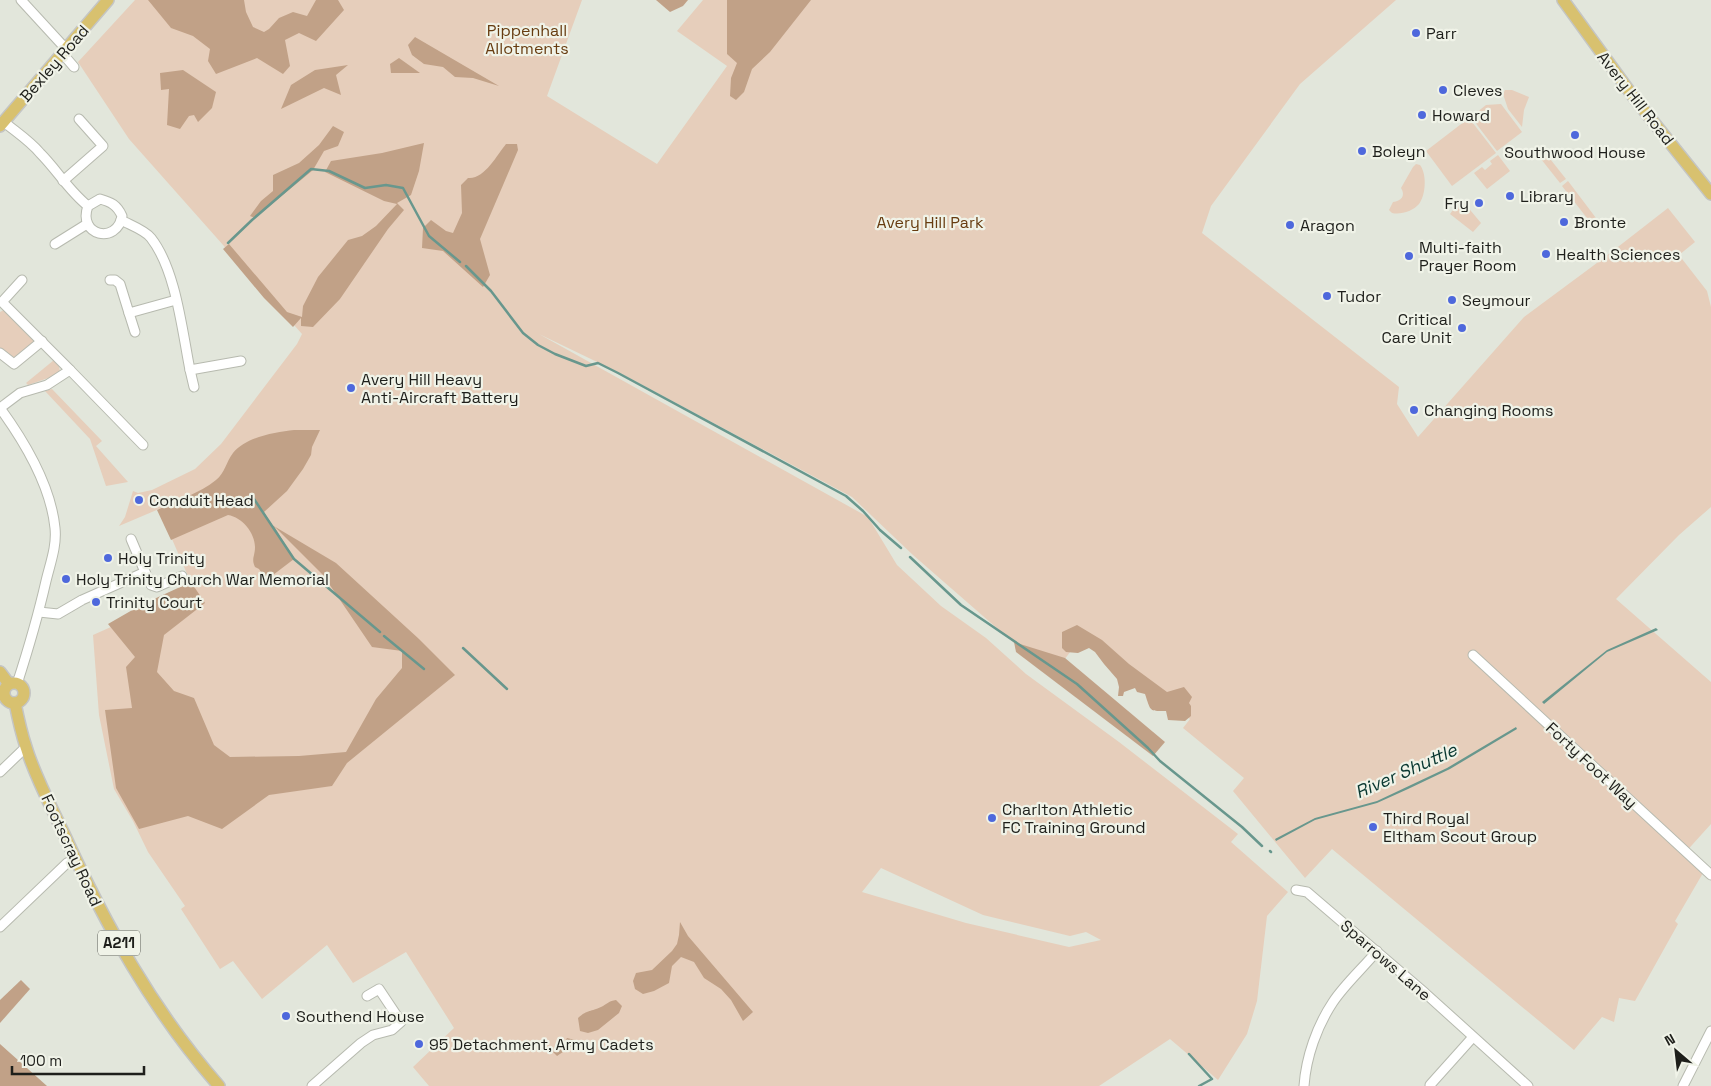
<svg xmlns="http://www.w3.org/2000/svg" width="1711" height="1086" viewBox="0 0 1711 1086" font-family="'Space Grotesk',sans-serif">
<rect width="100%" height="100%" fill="#e2e6db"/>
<g fill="#e6cebb" fill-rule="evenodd">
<path d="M135,0h447l-35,96 110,68 70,-98 -50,-35 26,-31h693l-96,84 -89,122 -9,27 197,154 -2,17 21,33 106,-120 81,-60 63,-49 27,34 -16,13 28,36 4,16v200l-32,28 -63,64 95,83v142l-28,31 20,18 -28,48 3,3 -43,77 -16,-3 -5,24 -12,-5 -28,33 -242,-201 -27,29 -72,-87 11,-13 -61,-50 7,-9 -107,-84 -31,41 -139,-121 -61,-58 -230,-123 -83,-40 329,183 29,48 44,41 45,32 40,36 93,68 119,92 -7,8 57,50 -21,24 -10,85 -10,33 -29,46 -48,-41 -71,47h-670l-16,-19 41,-39 -48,-76 -53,31 -26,-38 -65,54 -29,-38 -13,8 -39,-60 4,-3 -37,-54 -15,-31 -19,-32 -15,-74 -6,-80 101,-45 -35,-81 -40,17 6,-9 8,-26 5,2 14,-3 43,-21 26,-25 76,-100 5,-10 -173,-195 -51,-77zM881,868l102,47 87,21 16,-4 15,8 -32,7 -103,-24 -104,-31z"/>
<path d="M1505,90h7l17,7 -5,13 -2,17 -14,-18 -5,-15z"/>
<path d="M1501,104l21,28 -25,19 -26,-34 15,-12z"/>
<path d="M1469,118l27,35 -44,33 -26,-35z"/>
<path d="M1498,155l12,16 -23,18 -13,-16 8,-6 3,3 7,-6 -2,-3z"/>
<path d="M1547,155l19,24 -6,4 -19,-24z"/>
<path d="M1416,164l4,1c7,9 6,30 -1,39 -6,7 -18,11 -27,9l-3,-3 4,-8c8,-1 13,-6 8,-14l12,-21z"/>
<path d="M1568,181l31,41 6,-1 -1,6h-10l-32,-41z"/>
<path d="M1461,199l20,24 -8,9 -23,-18z"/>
<path d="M4,310l30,30v4l-18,13h-7l-9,-7v-38z"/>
<path d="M54,360l5,6 1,6 -6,4 -26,9 -2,-2z"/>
<path d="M52,389l50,52 -6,5 32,36 -22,4 -16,-47 -45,-48z"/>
</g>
<g fill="#c1a187">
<path d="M148,0h96l2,12 7,15 11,5 5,-3 10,-11 14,-6 14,4 9,-16h22l6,10 -28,31 -17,-8 -14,7 5,26 -7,8 -26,-16 -41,16 -8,-13 2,-12 -17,-13 -22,-8z"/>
<path d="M656,0h32l-5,6 -13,6z"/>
<path d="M727,0h84l-41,52 -18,17 -8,23 -8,8 -6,-4 1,-18 6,-15 -10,-9z"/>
<path d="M415,37l84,49 -26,-8 -18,-1 -12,-10 -19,-3 -12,-9 -4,-10z"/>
<path d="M399,58l21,15h-29l-1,-9z"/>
<path d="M348,65l-12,10 5,20 -17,-7 -43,21 10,-24 24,-15z"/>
<path d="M183,70l33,22 -4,16 -14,14 -4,-7 -5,1 -9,13 -13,-4 2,-36 -8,1 -1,-17z"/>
<path d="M333,126l11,6 -6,14 -14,5 -11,19 -58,48 -5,-2 11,-15 12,-10v-16l26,-12 20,-18z"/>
<path d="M424,143l-5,28 -8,24 -14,8 7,7 -16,19 -48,70 -27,28 -12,-1v-8l-8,9 -29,-29 -41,-49 6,-5 58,68 15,5 1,-11 15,-29 30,-37 14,-4 14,-10 21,-22 -13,-3 -59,-29 6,-11 51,-8z"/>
<path d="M506,144h11l1,6 -38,89 10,36 -7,12 -40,-36 -21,-3 1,-20 8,-8 15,11 7,2 9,-20 -1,-28 7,-7c16,2 29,-23 38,-34z"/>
<path d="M294,430h26l-8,17 -1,8 -8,14 -16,22 -23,21 8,13 64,38 83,76 36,36 -108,88 -15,23 -63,9 -47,34 -34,-13 -49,13 -23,-41 -11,-78 27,-2 -6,-41 9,-10 -27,-33 33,-19 50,-23 14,21 -41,32 -7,37 17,19 20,7 20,47 16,12 69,-1 47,-4 30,-53 26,-31v-17l-30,-4 -49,-72 -49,-49 20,33 -21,16 -13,7 -1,-6 2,-4 -2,-3 -4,-2c-4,-8 0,-11 0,-20 0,-14 -13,-30 -27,-32l-57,25 -14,-30c19,-9 43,-17 59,-30 9,-7 10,-18 17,-27 13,-16 42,-21 61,-23z"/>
<path d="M1077,625l25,15 27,24 38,28 17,-5 8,10 -3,6 2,3v10l-6,5 -17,-1 -2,-9c-17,0 -15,1 -21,-17l-8,-2 -2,-4 -11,4 -1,4h-5l1,-9 -2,-8 -13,-15 -9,-12 -6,-4 -11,5 -12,-1 -4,-4v-16z"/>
<path d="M1014,642l51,16 100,84 -12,14 -137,-104z"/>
<path d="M680,922l8,14 65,76 -10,9 -12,-21 -10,-11 -17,-11 -10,-16 -13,-5 -9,9 -3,17 -15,8 -11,3 -8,-5 -2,-8 3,-8 16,-3 20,-19 5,-7 2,-9z"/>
<path d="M21,980l9,9 -30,34v-23z"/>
<path d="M616,1000l6,6 -3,7 -21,17 -10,3 -8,-2 -2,-13c10,-9 13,-6 23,-11 6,-3 8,-6 15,-7z"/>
<path d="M567,1038l12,3 -22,15 -4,-4 9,-6z"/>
<path d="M0,1044l47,42h-47z"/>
</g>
<g fill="#68978d">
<path d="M1656,628l2,2 -51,22 -63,52 -2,-2 65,-52z"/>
<path d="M1516,727l1,2 -67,40 -42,20 -31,14 -62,17 -39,21 -1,-2 40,-21 62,-17 70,-33z"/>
</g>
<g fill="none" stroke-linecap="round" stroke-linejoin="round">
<g stroke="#68978d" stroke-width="2.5">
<path d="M228,243l24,-23 59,-51 18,2 36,17 21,-3 17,3 26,48 31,26"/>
<path d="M466,266l25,25 32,42 15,12 17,9 31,12 12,-3 20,10 228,123 17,15 17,19 21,18"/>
<path d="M254,499l40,60 86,73"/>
<path d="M910,557l51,48 116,79 71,64 12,13 82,66 20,19"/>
<path d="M384,636l40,33"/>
<path d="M463,648l44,41"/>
<path d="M1270,851l1,1"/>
<path d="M1189,1054l23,25 -13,7"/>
</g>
<defs>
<g id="minor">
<path d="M21,0l45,49"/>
<path d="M62,53l12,14"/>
<path d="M4,122c12,10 26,19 36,31 17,17 29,38 48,53"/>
<path d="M63,181l40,-35 -24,-27"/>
<path d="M100,199c11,3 17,6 22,17 -5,29 -45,20 -34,-10z"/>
<path d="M121,220c9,5 24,10 30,18 25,32 31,92 39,132l51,-9"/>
<path d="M55,244l32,-20"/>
<path d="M110,280h5l5,4 9,29 47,-13"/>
<path d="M129,313l6,19"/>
<path d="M0,353l14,11 28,-23"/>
<path d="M70,370l73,75"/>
<path d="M190,370l4,17"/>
<path d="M0,408c24,33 51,79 55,120 2,18 -5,36 -9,53 -8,35 -18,69 -29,103"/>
<path d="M0,408l20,-15 27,-8 23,-15 -68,-68 20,-22"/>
<path d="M145,572l6,13 6,2 25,-11"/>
<path d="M39,612l19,2 24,-14 63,-28 -14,-33"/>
<path d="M1473,655l238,220"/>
<path d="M0,772l26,-25"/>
<path d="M1296,890l11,2 118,101 103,93"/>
<path d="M0,927l67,-64 8,-4"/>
<path d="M1430,1085l43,-48"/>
<path d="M312,1086l49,-43 12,-8 19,-5 9,-8 -22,-33 -12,7"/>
<path d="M1304,1086c2,-29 13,-60 29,-84 12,-18 30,-34 44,-51"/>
<path d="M1683,1086l28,-55"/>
</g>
<g id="major">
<path d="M1563,0l72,99 76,95"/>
<path d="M0,126l108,-126"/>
<path d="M0,672l9,12"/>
<circle cx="14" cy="693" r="10"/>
<path d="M15,703c3,15 6,29 11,44 9,30 25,59 38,87 41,90 89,177 155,252"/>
</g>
</defs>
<use href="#minor" stroke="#b7baaf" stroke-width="11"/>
<use href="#major" stroke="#c4c5c4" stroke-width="14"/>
<use href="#minor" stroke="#fff" stroke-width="9"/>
<use href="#major" stroke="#d8c16f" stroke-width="11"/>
</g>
<g fill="#4e68dc" stroke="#f0f3e8" stroke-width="2">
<circle cx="1416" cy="33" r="5"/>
<circle cx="1443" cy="90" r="5"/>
<circle cx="1422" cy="115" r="5"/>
<circle cx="1575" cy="135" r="5"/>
<circle cx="1362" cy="151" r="5"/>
<circle cx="1510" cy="196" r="5"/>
<circle cx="1479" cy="203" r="5"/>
<circle cx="1564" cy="222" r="5"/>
<circle cx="1290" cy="225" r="5"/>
<circle cx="1546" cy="254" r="5"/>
<circle cx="1409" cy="256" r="5"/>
<circle cx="1327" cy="296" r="5"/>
<circle cx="1452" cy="300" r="5"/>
<circle cx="1462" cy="328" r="5"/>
<circle cx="351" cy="388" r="5"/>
<circle cx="1414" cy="410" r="5"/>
<circle cx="139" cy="500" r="5"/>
<circle cx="108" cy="558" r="5"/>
<circle cx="66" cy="579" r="5"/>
<circle cx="96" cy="602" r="5"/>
<circle cx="992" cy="818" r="5"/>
<circle cx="1373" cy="827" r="5"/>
<circle cx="286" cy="1016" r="5"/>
<circle cx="419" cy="1044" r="5"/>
</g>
<g text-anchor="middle" stroke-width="4.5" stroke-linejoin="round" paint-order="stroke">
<rect fill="#f0f3e8" stroke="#5d5f58" stroke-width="1" x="98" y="930.5" width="42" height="25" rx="4"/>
<g font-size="15" font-weight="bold" fill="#1e1f1b">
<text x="119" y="948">A211</text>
</g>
<g font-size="16" fill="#673c10" stroke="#f0f3e8">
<text x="527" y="36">Pippenhall<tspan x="527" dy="18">Allotments</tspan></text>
<text x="930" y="228">Avery Hill Park</text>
</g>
<g font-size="16" fill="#1e1f1b" stroke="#f0f3e8" text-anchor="start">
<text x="1426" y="39">Parr</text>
<text x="1453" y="96">Cleves</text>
<text x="1432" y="121">Howard</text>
<text x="1372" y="157">Boleyn</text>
<text x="1575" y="158" text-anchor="middle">Southwood House</text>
<text x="1520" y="202">Library</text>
<text x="1469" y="209" text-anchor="end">Fry</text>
<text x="1574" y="228">Bronte</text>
<text x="1300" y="231">Aragon</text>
<text x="1419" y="253">Multi-faith<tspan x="1419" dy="18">Prayer Room</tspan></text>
<text x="1556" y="260">Health Sciences</text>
<text x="1337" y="302">Tudor</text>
<text x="1462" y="306">Seymour</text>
<text x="1452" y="325" text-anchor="end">Critical<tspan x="1452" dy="18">Care Unit</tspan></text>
<text x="361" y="385">Avery Hill Heavy<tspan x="361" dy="18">Anti-Aircraft Battery</tspan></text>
<text x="1424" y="416">Changing Rooms</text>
<text x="149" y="506">Conduit Head</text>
<text x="118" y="564">Holy Trinity</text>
<text x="76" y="585">Holy Trinity Church War Memorial</text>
<text x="106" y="608">Trinity Court</text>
<text x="1002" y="815">Charlton Athletic<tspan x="1002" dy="18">FC Training Ground</tspan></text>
<text x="1383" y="824">Third Royal<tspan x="1383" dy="18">Eltham Scout Group</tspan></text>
<text x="296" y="1022">Southend House</text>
<text x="429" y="1050">95 Detachment, Army Cadets</text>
</g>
<g font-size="16" fill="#1e1f1b" stroke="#f0f3e8">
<text transform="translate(54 63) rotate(-49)" y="6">Bexley Road</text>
<text transform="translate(1636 98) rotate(52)" y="6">Avery Hill Road</text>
<text transform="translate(1592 765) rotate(43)" y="6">Forty Foot Way</text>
<text transform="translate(72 850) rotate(65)" y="6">Footscray Road</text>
<text transform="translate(1386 960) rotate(41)" y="6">Sparrows Lane</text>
</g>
<g font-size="18" font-style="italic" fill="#083730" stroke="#f0f3e8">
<text transform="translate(1406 771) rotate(-24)" y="6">River Shuttle</text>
</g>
</g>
<g transform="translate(1676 1051) rotate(332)" stroke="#f0f3e8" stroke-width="4" paint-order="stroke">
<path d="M0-4L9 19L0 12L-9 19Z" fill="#1e1f1b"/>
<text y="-8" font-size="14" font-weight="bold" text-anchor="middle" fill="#1e1f1b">N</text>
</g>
<path d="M12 1066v8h132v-8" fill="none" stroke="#1e1f1b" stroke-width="2.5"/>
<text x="20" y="1066" font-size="15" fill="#1e1f1b" stroke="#f0f3e8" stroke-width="4" paint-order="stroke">100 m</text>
</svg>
